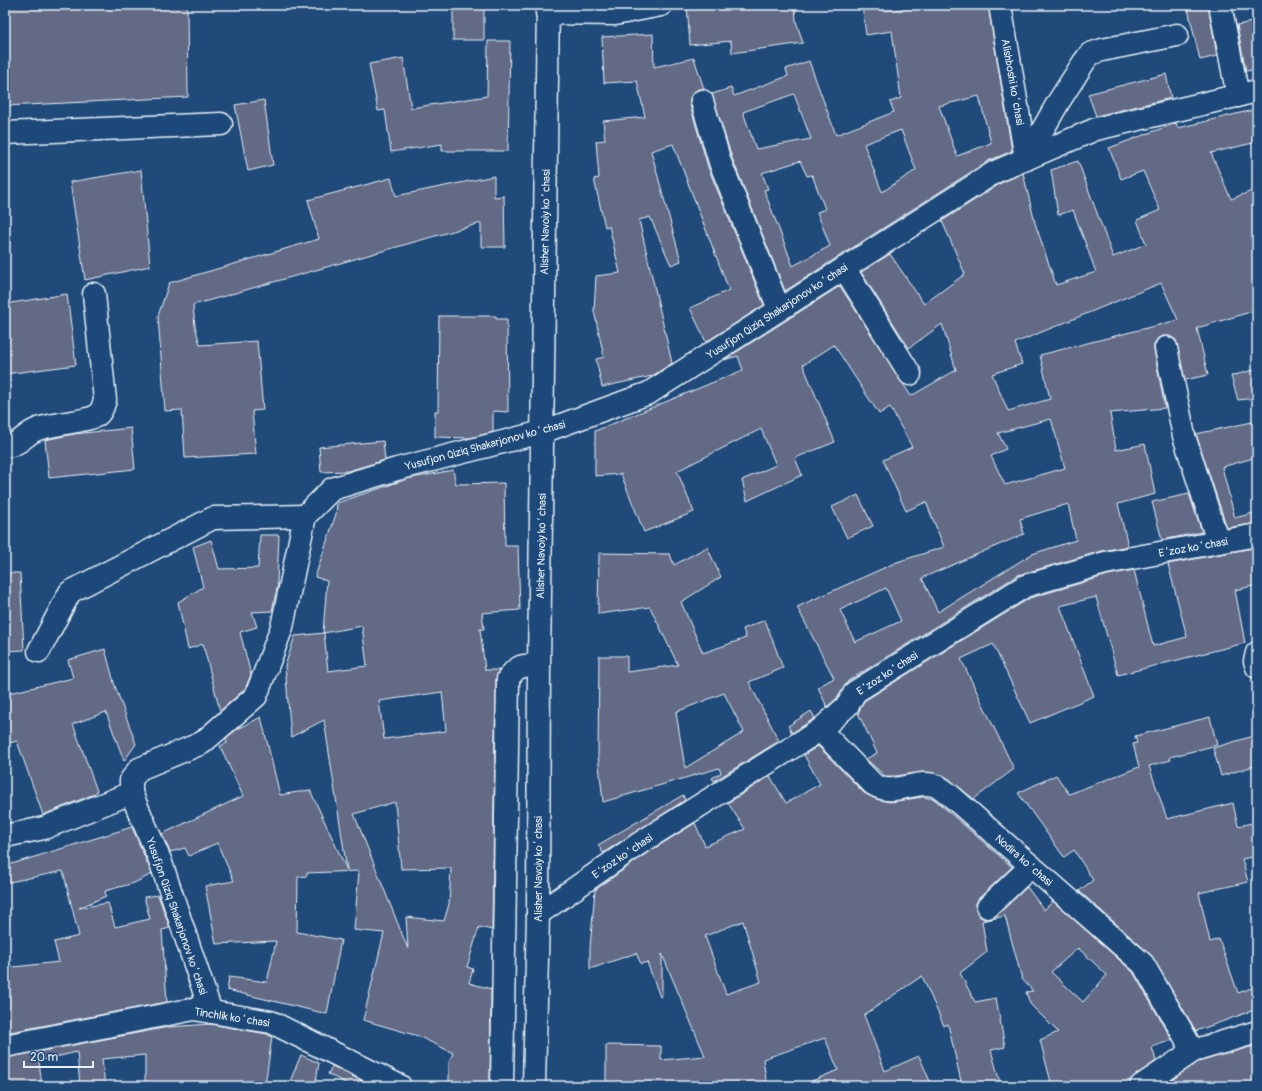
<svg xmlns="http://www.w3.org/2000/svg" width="1262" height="1091" viewBox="0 0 1262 1091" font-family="Pangolin,sans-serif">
<rect width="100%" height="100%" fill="#1f4a7a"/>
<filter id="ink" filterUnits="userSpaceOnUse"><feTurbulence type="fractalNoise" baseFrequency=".025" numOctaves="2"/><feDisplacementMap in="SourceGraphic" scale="8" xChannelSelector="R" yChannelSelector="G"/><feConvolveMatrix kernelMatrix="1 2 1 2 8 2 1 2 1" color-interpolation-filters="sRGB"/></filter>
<g filter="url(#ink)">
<g fill="#636b86" stroke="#e8f1f8" fill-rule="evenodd">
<path d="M5,5h182l1,92 -183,9z"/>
<rect x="453" y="5" width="31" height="35"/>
<path d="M687,5h108l1,16 7,22 -71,10 -1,-12 -41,4z"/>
<path d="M862,5h20l1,6 34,-4v-2h71l24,146 -24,10 -203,130 -53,-133 -20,-64 19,-6 3,8 54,-20 -2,-7 23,-8 27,74 58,-23 -4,-10 11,-4 -9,-67 -26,4zM794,94l17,45 -55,10 -13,-37zM979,96l12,47 -34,13 -18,-50zM901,130l15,40 -34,22 -18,-48zM800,161l7,15 5,-1 13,34 -8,3 13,34 -37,20 -29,-76 4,-1 -6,-16z"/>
<path d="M1187,5h21l9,51 -17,4z"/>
<path d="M1257,21v48l-11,2 -9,-46z"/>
<path d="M653,34l1,33 40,-9 10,31h-6l-5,4 -3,5v7l18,62 56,138 -58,37 -16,-34 39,-18 -56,-146 -22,7 30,110 -10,4 -21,-48 -11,3 33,143 -20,13 -50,11 -6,-28 8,-2 -10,-46 2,-35 24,-3 -11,-47 -4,1 -11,-48 5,-1 -3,-37 9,-1 -2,-19 42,-4 -8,-36 -33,2 -2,-46z"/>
<path d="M488,41h22l-2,110h-66v-7l-51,8 -6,-42 -7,1 -9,-47 34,-6 8,50 76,-12z"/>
<path d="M1166,74l5,24 -75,18 -8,-22z"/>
<path d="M264,100l9,65 -25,6 -13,-66z"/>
<path d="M1257,109v33l-46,11 20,46 26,-10v121l-60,18 11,47 -23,5 -9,-40 -6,-4h-7l-5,2 -4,6v6l11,58 -55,5 6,37 29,-6 10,50 -37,10 10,42 -26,5 -84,24 -170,106 -10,16 -11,10 -9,-20 16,-9 -37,-71 100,-45 47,-15 -18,-45 -20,9 -23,-51 29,-13 -22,-40 -11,7 -45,-69 -31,20 32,77 -40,16 7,17 -55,26 -5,-21 34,-15 -15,-36 -84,42 17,41 -50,20 -23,-58 -26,2v-45l148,-61 -5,-14 -14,4 116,-74 71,110 45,-26 -14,-46 -33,24 -48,-76 29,-18 34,50 41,-30 -23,-53 59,-38 22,-10 12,50 21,62 40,-13 -23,-62 -15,5 -7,-45 27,-9 35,96 33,-13 -9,-24 23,-10 -17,-39 -22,8 -12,-31 67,-25 2,5zM1161,283l17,37 -138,35 10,44 -42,12 -16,-37 30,-10 -7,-21zM1051,419l14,49 -60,17 -14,-29 15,-7 -8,-16zM1068,504l8,36 -44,14 -94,58 -16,-34 102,-44 -4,-15zM886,588l15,33 -46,21 -15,-32z"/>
<path d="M141,170l9,96 -65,14 -15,-98z"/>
<path d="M494,176v21l10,-1 1,51h-24v-24l-288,82 2,21 5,19 57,-4 6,69 -11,1 4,43 -71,4 -3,-48 -17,1 -7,-95 11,-33 150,-44 -11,-39 83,-22 5,18z"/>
<path d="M67,294l9,71 -71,9v-70z"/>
<path d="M439,316h57v3h11l1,93 -15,-1v21l-23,6 -35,-1v-26h3z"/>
<path d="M1257,369v29l-19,2 -7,-24z"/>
<path d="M1257,421v36l-35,10 13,51 22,-6v11l-30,5 -31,-94z"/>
<path d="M131,428l4,41 -86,9 -4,-38 29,-6z"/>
<path d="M383,441l2,19 -37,11 -27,1 -2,-25z"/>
<path d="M453,470l3,14 48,-1 1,63h13l2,64 -38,3 2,16h-4l5,41h14l-3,9 -4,251 -13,-3 -12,40 6,2 -4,14 22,6 -1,97h-41v-24l4,-9 -35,-17 -55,-16 21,-87 -30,-3 5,-59 -52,2v3l-9,1 -1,55 44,8 -14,74 -100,-24 2,-13 38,5 9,-41 -60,3 -11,-58 29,-5 -17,-38 -28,13 -4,-8 -15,4 -8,-18 81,-38 -23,-50 7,-3 -1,-5 10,-8 25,-13 19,78 30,-5 37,80 -23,-150 -33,17 -6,-71 10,-30 29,-3 4,38 39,-5 -5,-40 -39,7 4,-52 -12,-4 21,-63 1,-11 70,-24zM442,692l4,39 -62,8 -5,-38zM395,802l6,67 50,-1 -2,36 -5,17 -38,-4 2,32 -54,-135z"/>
<path d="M1189,494l13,38 -40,8 -10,-38z"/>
<path d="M858,495l15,31 -26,12 -15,-31z"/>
<path d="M260,535h19l-2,49h1l-6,27 -20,1 5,15 -17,5 11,43 -6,14 -25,22 -17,-67 -15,5 -10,-47 25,-15 -10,-40 18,-7 8,29 39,-1z"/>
<path d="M707,547l14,30 -40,25 22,51 43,-15 -3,-9 22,-9 18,48 -34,14 30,59 -65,40 -2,-3 9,-5 -2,-5 -116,34 -5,-47 1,-99h28v16l51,-7 -28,-58 -52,7 1,-61 71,1 4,11zM724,693l20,39 -59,36 -9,-56z"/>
<path d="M1253,548l4,18v19l-22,5 10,53 -127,32 -22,-78 -36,9 34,90 -64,27 -37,-79 -32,15 53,110 -40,30 -31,-24 -20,-3 -27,4h-11l-19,-17 11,-6 -19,-40 6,-12 166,-103 78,-23 26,-5 19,76 34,-9 -19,-73z"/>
<path d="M5,573h15l4,77 -19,1z"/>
<path d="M105,649l10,37 21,58 -12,17 -18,-49 -33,12 24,67 -3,3 -51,21 -26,-74 -12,3v-50l68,-16 -5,-18z"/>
<path d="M811,711l4,7 -23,15 -4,-7z"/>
<path d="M1210,717l7,28 -47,12 1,3 -22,6 18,53 66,-16 5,23 19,-4v34l-15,3 6,23 -49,11 11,49 9,-3 19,54 19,-7v23l-61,22 -45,-76 -72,-64 14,-11 -19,-30 -10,7 -46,-64 38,-18 13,19 70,-27 -6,-23 4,-1 -2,-7z"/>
<path d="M1257,735v30l-36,11 -8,-28z"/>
<path d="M818,746l46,47 12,6 14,3 33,-5 11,2 78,68 -33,31 -3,5v7l3,6 5,3h7l5,-3 31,-29 17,23 9,-9 80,71 39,68 -20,7 4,14 -22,15 -4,4 -1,6h-77l-12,-46 18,-8 -28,-28 -4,-12 7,-1 -11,-12 -17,-63 -23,5 5,31 -27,21 15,29 21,-4 9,49 -14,3 10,36h-39l-14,-62 -4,2 -22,-50 -58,39 21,56 34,-15 13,30h-132l38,-16 -13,-32 -62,21 4,27h-161v-41l55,1v14l44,-4 -43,-102v42l-2,1 -13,-35 -6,2 -5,-11 -46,16v-21l5,-58 52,-37 48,-30 10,23 40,-17 -17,-26 42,-27 16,27 34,-19 -16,-29zM743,921l18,61 -35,12 -21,-58zM1078,948l29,27 -24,27 -32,-30z"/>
<path d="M683,795l2,5 -82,53 -5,-8z"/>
<path d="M132,827l20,47 -18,9 -29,8 1,5 -27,12 29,-5 7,24 35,-8 -6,-22 14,-2 12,33 -8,2 5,72 -162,31v-65l54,-6 -5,-20 25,-6 -16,-65 -58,12v-17z"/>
<path d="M210,1024l57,10 5,3 -7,49h-120v-31l-43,4 3,27h-25l-3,-34 -38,9 3,25h-37v-28l164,-31z"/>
<path d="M1257,1045v41h-94l35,-24z"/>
<path d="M301,1055l18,8 -4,23h-27z"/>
<path d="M332,1066l40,20h-21l-23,-12z"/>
</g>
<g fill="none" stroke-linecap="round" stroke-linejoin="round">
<defs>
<g id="minor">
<path d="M1000,5l26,154"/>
<path d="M1220,5l18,91"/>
<path d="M547,13l68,1 46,-9"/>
<path d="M702,101l18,61 59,147"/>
<path d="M5,133l216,-9"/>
<path d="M1026,159l33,-58 25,-39 6,-8 12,-4 75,-15"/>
<path d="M844,268l66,106"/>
<path d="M1166,348l18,88 34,106"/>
<path d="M5,446c16,-1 19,-12 33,-17 13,-5 50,-8 58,-13 6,-4 7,-10 9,-16l-11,-106"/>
<path d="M39,651l31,-59 143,-74 92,-2"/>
<path d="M1257,653l-2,8 2,6"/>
<path d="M820,730l53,54c22,15 44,-8 66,3 4,2 8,6 12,9l192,168 50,87"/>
<path d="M5,836l39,-8 87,-35"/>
<path d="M988,907l43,-41"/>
<path d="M538,914l102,-71 180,-113 28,-25 7,-13 170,-106 80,-23 152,-28"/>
<path d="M211,1012l-51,-152 -29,-67v-13l8,-11 63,-26 54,-47 26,-69 23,-111 27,-27 65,-20 145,-37 107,-39 346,-221 101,-43 161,-38"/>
<path d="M5,1046l189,-37 77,13 129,64"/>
<path d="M502,1086l6,-407c10,-15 14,-13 31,-14"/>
<path d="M1141,1086l52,-35 64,-19"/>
</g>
<path id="major" d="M534,1086l4,-172 1,-249 9,-660"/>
</defs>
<use href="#minor" stroke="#e8f1f8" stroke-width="25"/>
<use href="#major" stroke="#e8f1f8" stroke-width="25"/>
<use href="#minor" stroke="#1f4a7a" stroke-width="22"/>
<use href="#major" stroke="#1f4a7a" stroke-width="22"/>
</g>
</g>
<g text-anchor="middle" stroke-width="3.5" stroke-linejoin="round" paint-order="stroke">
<g font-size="11" fill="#e8f1f8" stroke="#1f4a7a">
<text transform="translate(1013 82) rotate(80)" y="4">Alishboshi koʻchasi</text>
<text transform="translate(545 222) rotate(-89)" y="4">Alisher Navoiy koʻchasi</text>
<text transform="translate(777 311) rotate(-33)" y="4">Yusufjon Qiziq Shakarjonov koʻchasi</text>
<text transform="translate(485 445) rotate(-15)" y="4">Yusufjon Qiziq Shakarjonov koʻchasi</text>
<text transform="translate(541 546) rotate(-89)" y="4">Alisher Navoiy koʻchasi</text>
<text transform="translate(1193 547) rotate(-10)" y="4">Eʻzoz koʻchasi</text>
<text transform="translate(887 673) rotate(-33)" y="4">Eʻzoz koʻchasi</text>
<text transform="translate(622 856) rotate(-34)" y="4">Eʻzoz koʻchasi</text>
<text transform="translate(1024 860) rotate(41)" y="4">Nodira koʻchasi</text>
<text transform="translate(538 869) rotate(-90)" y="4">Alisher Navoiy koʻchasi</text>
<text transform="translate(177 916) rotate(71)" y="4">Yusufjon Qiziq Shakarjonov koʻchasi</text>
<text transform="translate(232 1017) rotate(9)" y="4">Tinchlik koʻchasi</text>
</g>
</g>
<rect width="1262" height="1091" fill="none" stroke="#1f4a7a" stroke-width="20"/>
<rect x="10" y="10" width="1242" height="1071" fill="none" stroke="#e8f1f8" stroke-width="1.5" filter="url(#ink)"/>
<path d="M24 1061v6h69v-6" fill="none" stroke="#e8f1f8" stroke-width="2"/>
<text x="30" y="1061" font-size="12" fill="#e8f1f8" stroke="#1f4a7a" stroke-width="3" paint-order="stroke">20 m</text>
</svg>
